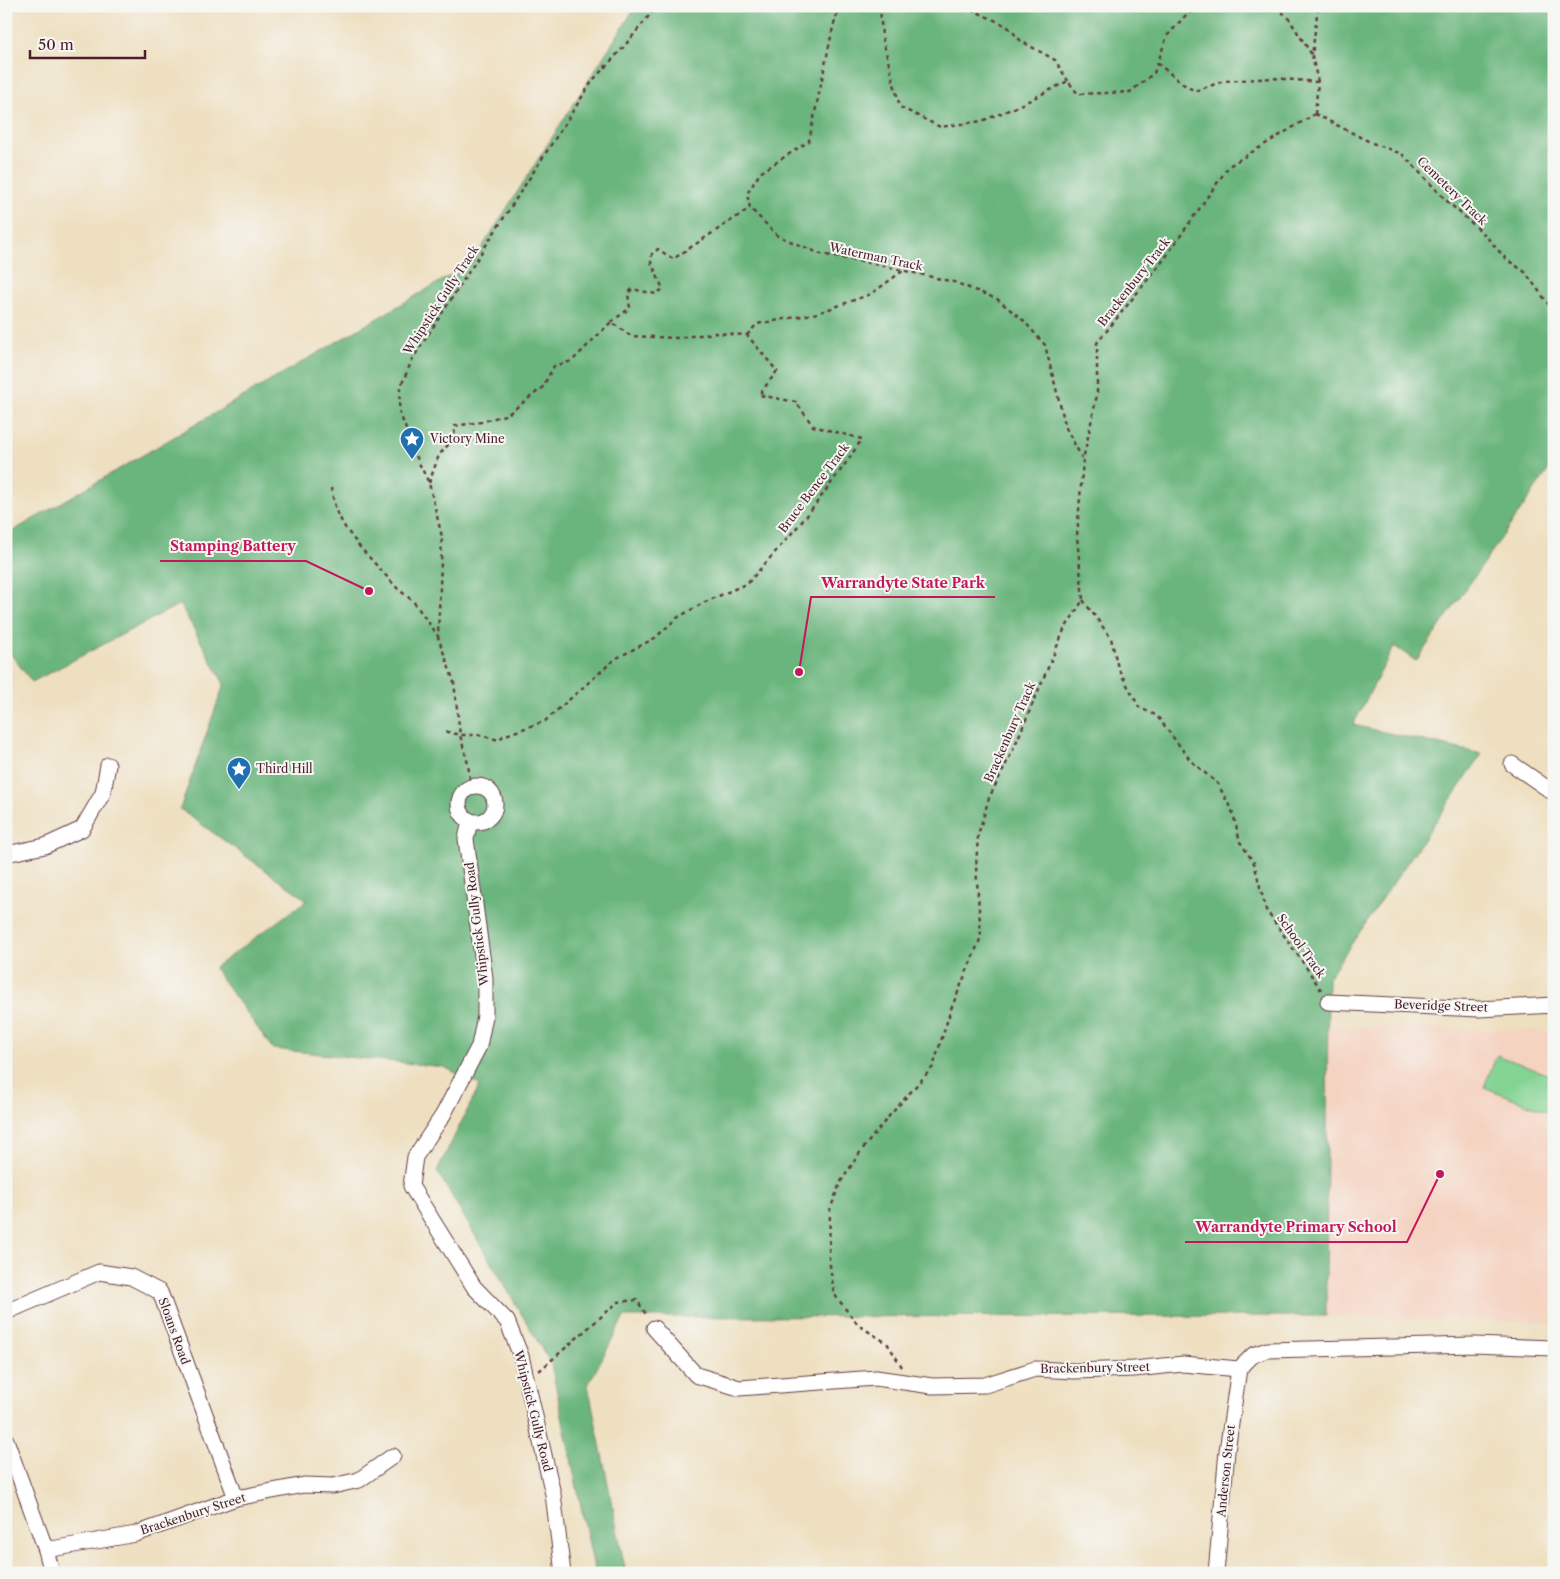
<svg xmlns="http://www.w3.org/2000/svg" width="1560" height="1579" viewBox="0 0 1560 1579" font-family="'Libre Caslon Text',serif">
<rect width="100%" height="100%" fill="#f6f6f2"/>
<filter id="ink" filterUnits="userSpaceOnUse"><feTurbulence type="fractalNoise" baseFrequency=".02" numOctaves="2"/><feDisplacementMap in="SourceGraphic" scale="10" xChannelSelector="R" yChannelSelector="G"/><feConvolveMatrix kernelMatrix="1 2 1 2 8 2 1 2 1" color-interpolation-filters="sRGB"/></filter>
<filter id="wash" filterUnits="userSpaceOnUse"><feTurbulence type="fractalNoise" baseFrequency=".0096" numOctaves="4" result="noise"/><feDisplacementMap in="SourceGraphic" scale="20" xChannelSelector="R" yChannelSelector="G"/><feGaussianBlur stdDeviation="1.12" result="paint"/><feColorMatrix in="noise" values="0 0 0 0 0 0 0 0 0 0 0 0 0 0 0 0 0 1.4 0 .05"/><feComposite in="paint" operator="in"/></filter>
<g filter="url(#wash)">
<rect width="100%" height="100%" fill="#eedfc0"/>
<path fill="#f5d3c1" d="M1327,1026l227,5v291l-228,-6z"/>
<path fill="#83d393" stroke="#66795f" d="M1497,1055l57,22v21l-6,14 -64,-25z"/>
<path fill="#6ab57d" stroke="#5a6a54" d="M636,6h918v456l-138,199 -22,-15 -41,79 129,29 -154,224 -2,338 -702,1 -36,68 38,188h-31l-44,-209 -114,-193 43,-86 -36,-18 -171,-18 -59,-81 93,-68 -127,-91 44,-125 -44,-80 -148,78 -26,-34v-113l466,-272z"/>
</g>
<g filter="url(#ink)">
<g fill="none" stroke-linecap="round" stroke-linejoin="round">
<defs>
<g id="street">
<path d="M1512,764l42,29"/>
<circle cx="477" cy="804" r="18"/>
<path d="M470,821l-4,18 19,139v38l-6,30 -36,69 -28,42 -4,29 63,101 33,34 14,35 32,138 10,79"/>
<path d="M6,854l39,-8 37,-17 21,-36 5,-28"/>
<path d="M1328,1002l151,7 75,-4"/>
<path d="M6,1312l93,-40 32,5 29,15 76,206"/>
<path d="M654,1328l42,47 43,13 137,-10 56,8 53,-1 50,-16 40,2 59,-2 49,-5 56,5 14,-14 14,-5 207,-5 80,3"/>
<path d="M6,1440l40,110 6,23"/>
<path d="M46,1550l90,-16 100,-36 68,-13 29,1 26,-6 34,-24"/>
<path d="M1216,1573l11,-122 12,-82"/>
</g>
</defs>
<use href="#street" stroke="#633c41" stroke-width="17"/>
<g stroke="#633c41" stroke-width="2.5" stroke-dasharray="4 4" stroke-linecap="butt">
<path d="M840,6l-7,21 -24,114 -49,32 -13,21 3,14 28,28 43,18 63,12 70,16 43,17 27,22 21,24 21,83 16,30"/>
<path d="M880,6l2,31 18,70 40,20 42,-6 34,-14 52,-26 10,13 52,-2 24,-19 13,-37 19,-21 13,-9"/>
<path d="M964,6l43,20 14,15 34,19 13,21"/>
<path d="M1276,6l13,13 23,36"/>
<path d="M1157,63l26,21 12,7 29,-10 48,-3 46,4"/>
<path d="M1315,114l55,28 32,12 47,49 35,31 22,25 19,13 29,40"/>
<path d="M1315,114l3,-32 -6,-26 6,-50"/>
<path d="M611,322l19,-14 -2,-14 4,-5 24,5 7,-5 -12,-27 1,-8 6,-5 15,10 77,-51"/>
<path d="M747,335l10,-11 61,-11 53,-19 33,-24"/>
<path d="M429,483l10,-28 15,-17 1,-12 26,-4 27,-8 34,-26 12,-22 18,-5 39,-39 20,14 46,2 38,-5 32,2 30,36 -18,24 37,7 17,24 49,13 -19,28 -37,50 -58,66 -45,20 -26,15 -22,20 -40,21 -70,62 -42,15 -4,4 -20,-5h-19l-16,-4"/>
<path d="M331,488l5,23 10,18 13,17 39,43 15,12 25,35"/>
<path d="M1083,600l28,38 7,30 21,39 18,9 34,45 27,23 15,29 7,29 14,21 12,47 36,51 19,29"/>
<path d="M471,787l-3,-23 -8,-29 -6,-53 -16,-45 4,-100 -13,-54 -10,-20 -20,-52 1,-23 13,-30 180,-278 29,-31 35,-43"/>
<path d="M902,1367l-15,-24 -29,-18 -24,-31 -5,-36 1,-48 10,-27 21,-32 29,-36 43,-48 18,-58 30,-72 -5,-70 2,-32 11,-37 24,-48 51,-120 19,-30 -6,-64 6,-76 14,-65v-52l68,-85 64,-92 86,-52"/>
<path d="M539,1371l79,-69 19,-2 10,16"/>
</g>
<use href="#street" stroke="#fff" stroke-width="15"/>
</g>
</g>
<defs>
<symbol id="sight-pin" viewBox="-11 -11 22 30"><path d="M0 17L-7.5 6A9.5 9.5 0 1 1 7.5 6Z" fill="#1f6fb2" stroke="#f6f6f2"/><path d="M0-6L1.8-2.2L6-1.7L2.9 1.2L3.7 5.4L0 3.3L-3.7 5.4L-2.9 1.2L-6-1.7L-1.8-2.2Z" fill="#fff"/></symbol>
</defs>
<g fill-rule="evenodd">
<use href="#sight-pin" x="398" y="425" width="28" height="38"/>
<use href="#sight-pin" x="225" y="755" width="28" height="38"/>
</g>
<g text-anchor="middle" stroke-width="4" stroke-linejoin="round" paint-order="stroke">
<g font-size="12" fill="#4a1f2b" stroke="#f6f6f2">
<text transform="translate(1452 191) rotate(44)" y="4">Cemetery Track</text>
<text transform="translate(876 257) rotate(12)" y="4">Waterman Track</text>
<text transform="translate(1134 282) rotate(-52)" y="4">Brackenbury Track</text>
<text transform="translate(441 300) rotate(-57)" y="4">Whipstick Gully Track</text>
<text transform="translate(814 488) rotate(-53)" y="4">Bruce Bence Track</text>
<text transform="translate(1010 732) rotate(-66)" y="4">Brackenbury Track</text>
<text transform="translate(477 924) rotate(-97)" y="4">Whipstick Gully Road</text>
<text transform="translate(1301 946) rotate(55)" y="4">School Track</text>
<text transform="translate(1441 1006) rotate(2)" y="4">Beveridge Street</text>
<text transform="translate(174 1331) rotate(70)" y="4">Sloans Road</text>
<text transform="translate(1095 1368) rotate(-1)" y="4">Brackenbury Street</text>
<text transform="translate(533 1411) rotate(76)" y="4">Whipstick Gully Road</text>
<text transform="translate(1226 1471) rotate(-84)" y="4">Anderson Street</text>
<text transform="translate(193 1514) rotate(-18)" y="4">Brackenbury Street</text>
</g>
<g font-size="12" fill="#4a1f2b" stroke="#f6f6f2" text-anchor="start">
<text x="430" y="443">Victory Mine</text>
<text x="256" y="773">Third Hill</text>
</g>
</g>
<path fill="none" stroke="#c2185b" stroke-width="2" d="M369 591L306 561H160M799 672L811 597H995M1440 1174L1407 1242H1185"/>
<g fill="#c2185b" stroke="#f6f6f2" stroke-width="2">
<circle cx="369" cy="591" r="5"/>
<circle cx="799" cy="672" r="5"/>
<circle cx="1440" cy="1174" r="5"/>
</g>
<g font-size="14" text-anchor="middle" font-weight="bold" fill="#c2185b" stroke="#f6f6f2" stroke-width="4" stroke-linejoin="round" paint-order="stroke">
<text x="233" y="551">Stamping Battery</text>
<text x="903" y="588">Warrandyte State Park</text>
<text x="1296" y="1232">Warrandyte Primary School</text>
</g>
<rect width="1560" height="1579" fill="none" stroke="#f6f6f2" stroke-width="25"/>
<path d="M30 50v8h115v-8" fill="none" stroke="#4a1f2b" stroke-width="2.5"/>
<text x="38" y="50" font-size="15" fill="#4a1f2b" stroke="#f6f6f2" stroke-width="4" paint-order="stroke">50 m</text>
</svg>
